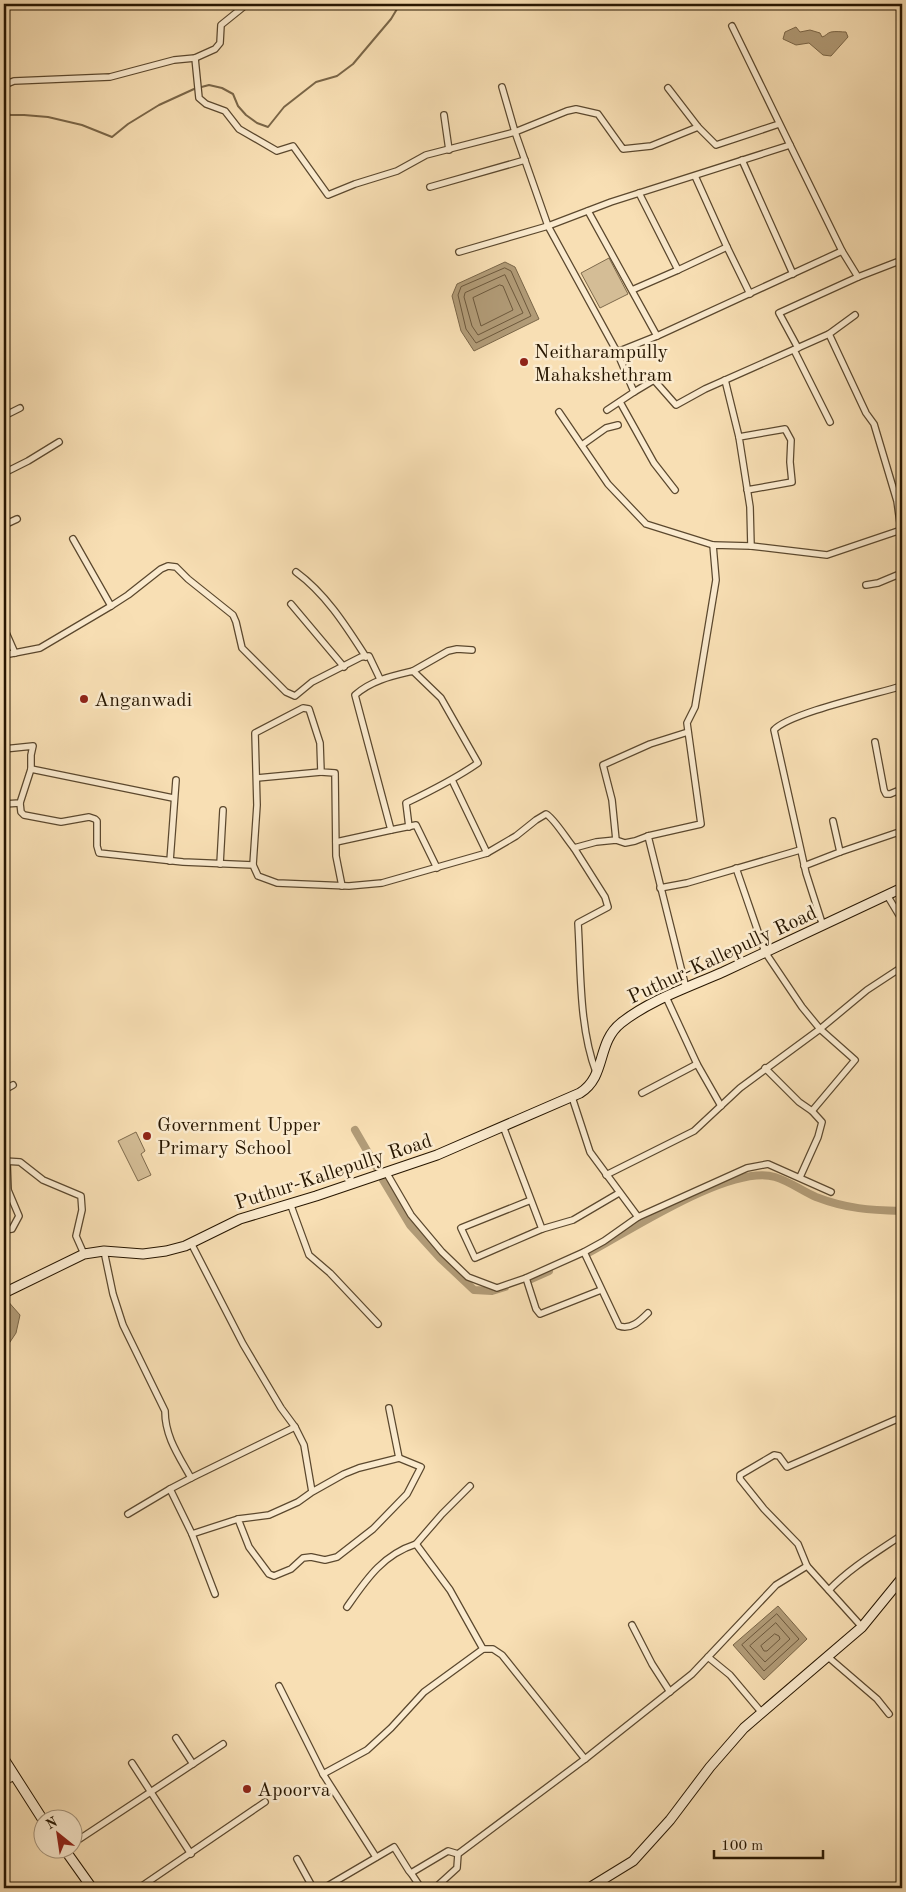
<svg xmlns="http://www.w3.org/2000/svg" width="906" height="1892" viewBox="0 0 906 1892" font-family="'Old Standard TT',serif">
<rect width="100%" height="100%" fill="#f8dfb4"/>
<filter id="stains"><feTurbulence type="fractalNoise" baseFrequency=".004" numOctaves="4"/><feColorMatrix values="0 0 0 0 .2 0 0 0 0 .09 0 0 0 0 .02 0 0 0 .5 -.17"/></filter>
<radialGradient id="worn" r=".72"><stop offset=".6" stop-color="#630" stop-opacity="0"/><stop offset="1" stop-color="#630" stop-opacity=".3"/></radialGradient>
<g fill="#d4bd96" stroke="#7e6a4c">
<path d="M609,258l19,36 -28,14 -19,-35z"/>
<path d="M136,1132l9,19 -4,3 10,21 -13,6 -20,-40z"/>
</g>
<g fill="#b19b77" stroke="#7a6648">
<path d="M796,27l4,5 10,-2 10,3 2,4c4,-1 5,-4 9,-5 5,-1 11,0 15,0l2,5 -17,19 -8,-1 -14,-12 -13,2 -13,-6 2,-7z"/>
<path d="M505,262l10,5 24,52 -65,32 -13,-20 -9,-35 5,-12z"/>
<path d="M6,1299l14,16 -4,18 -12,18v-50z"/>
<path d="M778,1606l29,33 -43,41 -31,-35z"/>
</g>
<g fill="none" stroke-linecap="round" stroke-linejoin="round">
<g stroke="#6c583c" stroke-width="1">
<path d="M505,268l6,3 20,45 -55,27 -10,-14 -8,-34 3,-8z"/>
<path d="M505,275l18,38 -45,22 -6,-9 -8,-29 1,-4z"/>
<path d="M500,285l3,1 10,24 -32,16 -8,-28z"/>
<path d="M777,1614l22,25 -35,32 -22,-26z"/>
<path d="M776,1623l14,16 -25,23 -15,-16z"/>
<path d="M775,1634l4,2 1,3 -13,12h-3l-3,-5z"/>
</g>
<g stroke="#7a6648" stroke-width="2">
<path d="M4,108l6,7h14l24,2 34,8 30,12 16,-13 31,-19 35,-16 15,-4 13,3 11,6 5,12 8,9 11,8 11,4 16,-20 32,-25 21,-6 16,-12 38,-45 9,-15"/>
<path d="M4,1884l6,4"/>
</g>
<g stroke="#b19b77" stroke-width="8">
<path d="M355,1130l22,38"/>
<path d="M383,1180l27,45 30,33 34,32 18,1 13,-4"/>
<path d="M590,1252c41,-22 141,-88 185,-75 14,4 27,14 41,20 31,12 54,13 86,14"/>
<path d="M531,1279l18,-8"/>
</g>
<defs>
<g id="street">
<path d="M732,26l58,119"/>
<path d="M195,58l4,40 7,6 19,7 14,18 38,22 16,-5 35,49 27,-11 42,-13 29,-16 89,-23 33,94 69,126 40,-16 185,-85 16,26 44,-17"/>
<path d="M4,85l10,-4 96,-4 64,-17 21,-2 20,-9 5,-6 1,-18 26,-21"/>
<path d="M502,87l13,45 52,-21 9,-2 22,5 25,35 28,-3 47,-19"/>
<path d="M668,88l30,39 18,18 63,-21"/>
<path d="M444,115l5,35"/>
<path d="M742,160l51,114"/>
<path d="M430,187l95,-27"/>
<path d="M588,211l69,125"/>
<path d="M727,247l23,47"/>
<path d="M459,252l89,-26 63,-24 179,-57 52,106"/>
<path d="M678,270l49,-23 -32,-71"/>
<path d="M632,290l46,-20 -39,-77"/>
<path d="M855,315l-26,19 37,79 8,11 23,77 4,29"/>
<path d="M798,348l-19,-35 79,-36"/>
<path d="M794,350l36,72"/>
<path d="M617,352l17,40 20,-12 22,25 29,-16 124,-55"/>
<path d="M725,380l14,57"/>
<path d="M620,402l34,61 21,27"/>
<path d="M607,410l27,-18"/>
<path d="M559,412l49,72 38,40 67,21"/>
<path d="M4,416l16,-8"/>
<path d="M582,445l24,-17 12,-3"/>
<path d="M4,473l24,-12 31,-19"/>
<path d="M747,490l45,-8 -2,-20 1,-22 -6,-11 -46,8 11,70 1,39"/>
<path d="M4,525l13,-6"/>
<path d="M73,539l38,67"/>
<path d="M296,572c30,22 50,54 70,85"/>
<path d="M866,585l12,-2 24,-10"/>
<path d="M291,604l53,63"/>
<path d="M4,628l11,25"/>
<path d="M4,655l36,-7 71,-42 17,-11 33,-26 7,-3 8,1 12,12 45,36 3,7 6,26 44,44 9,4 17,-14 49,-25 8,-1 11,23"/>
<path d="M413,671l35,-20 9,-2 15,1"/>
<path d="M875,742l9,48 2,4h4l12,-5"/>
<path d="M4,749l29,-3 -2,9v14"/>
<path d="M257,778l64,-6"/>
<path d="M452,780l35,73"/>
<path d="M20,803l1,9 3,3 37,7 28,-5 6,2 2,2v25l2,7 84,9 70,3 5,11 19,7 72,3 33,-3 105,-30 29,-17 20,-16 10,-6c8,4 21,26 28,34l22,-6 20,-2 9,3 10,-2 13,-5"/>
<path d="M4,804l16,-1 11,-34 142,29"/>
<path d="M391,830l25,-5 21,43"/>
<path d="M616,840l-4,-40 -9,-35 47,-21 38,-12"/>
<path d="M336,842l55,-12 -36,-135c17,-15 37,-19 58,-24l28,27 37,65c-23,16 -47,28 -72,40l3,24"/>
<path d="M574,848l31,49 3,10 -30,16c3,48 1,104 18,149"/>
<path d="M840,852l62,-21"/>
<path d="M170,861l6,-81"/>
<path d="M220,864l3,-54"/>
<path d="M253,865l4,-60 -2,-72 48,-25 6,1 11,34 1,29 14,1 1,83 6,30"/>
<path d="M804,866l36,-14 -7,-31"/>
<path d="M736,868l29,84 37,55 18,22 35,31 -43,51"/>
<path d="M660,888l27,-5 113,-33"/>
<path d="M887,895l15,25"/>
<path d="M823,926l-17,-53 -32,-143c15,-17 102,-36 128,-44"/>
<path d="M686,988l-38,-152 53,-12 -14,-101 8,-16 21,-127 -3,-35 38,1 76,9 74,-25 1,3"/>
<path d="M666,997l31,67 24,42"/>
<path d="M765,1068l34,34 13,9 10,11 -4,15 -18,40"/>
<path d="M4,1090l9,-5"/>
<path d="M642,1093l55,-29"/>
<path d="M572,1097l18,55 48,65"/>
<path d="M503,1126l39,103 -67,29 -14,-30 70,-28"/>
<path d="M4,1156l3,6 1,28h-4"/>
<path d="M4,1161l16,1 23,18 38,16 1,14 -6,26 8,18"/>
<path d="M386,1172l25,43 31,37 26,25 29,11 29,-10 58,-26 20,-11 34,-24 109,-49 21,-4 63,28"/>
<path d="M606,1175l88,-44 46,-43 80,-59 47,-39 35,-23"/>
<path d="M290,1203l19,52 21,18 48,51"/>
<path d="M542,1229l31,-9 46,-27"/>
<path d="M4,1230l8,-1 7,-13 -11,-26"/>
<path d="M191,1243l52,101 38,64 14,19 9,18 8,47 -14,10 -29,13 -31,4 11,28 20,27 5,2 17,-7 12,-11 8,-1 14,3 12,-3 36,-28 34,-35 14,-27 -22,-9 -40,10 -15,6 -32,18"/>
<path d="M104,1251l9,43 10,31 42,86c0,26 14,45 26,67l-21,11 22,45 23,60"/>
<path d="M584,1252l35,74c12,4 21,-5 29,-13"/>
<path d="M526,1278l10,31 4,5 61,-24"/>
<path d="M389,1408l10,50"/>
<path d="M191,1478l104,-51"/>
<path d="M128,1514l42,-25"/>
<path d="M192,1534l46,-15"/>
<path d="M416,1544l26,-30 28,-28"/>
<path d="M807,1566l-9,-22 -34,-35 -24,-30v-4l34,-20 5,1 8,11 115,-50"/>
<path d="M829,1590c21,-22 48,-38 73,-55"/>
<path d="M632,1625l20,39 18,28"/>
<path d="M483,1649h10l9,6 83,104"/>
<path d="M827,1656l50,43 12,15"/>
<path d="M708,1657l22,18 32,38"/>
<path d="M279,1686l44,88 53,83"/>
<path d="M176,1738l17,26"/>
<path d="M132,1763l59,91"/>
<path d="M323,1774l44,-24 24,-22 33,-36 59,-43 -33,-59 -34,-46c-34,11 -50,36 -69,63"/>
<path d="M4,1782l10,-5"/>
<path d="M72,1844l151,-100"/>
<path d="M297,1859l16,29"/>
<path d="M411,1873l10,15"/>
<path d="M139,1888l126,-86"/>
<path d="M324,1888l70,-41 15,24 2,2 37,-22 10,3"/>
<path d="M435,1888l22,-20 1,-14 127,-95 107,-85 84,-89 31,-19 55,61"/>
</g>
<g id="secondary">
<path d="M4,1293l80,-39 20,-3 39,3 23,-3 19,-5 55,-27 76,-23 121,-41 143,-62c27,-17 16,-50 41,-70 29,-23 68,-36 102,-51 60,-28 119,-56 179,-84"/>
<path d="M4,1759l39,61"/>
<path d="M65,1850l27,38"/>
<path d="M589,1888l44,-27 37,-41 40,-53 34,-39 118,-101 40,-49"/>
</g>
</defs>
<use href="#street" stroke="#5b482e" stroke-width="8"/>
<use href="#secondary" stroke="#271601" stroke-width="11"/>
<use href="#street" stroke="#faeace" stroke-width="5.5"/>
<use href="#secondary" stroke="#faeace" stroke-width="9"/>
</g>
<g fill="#8f2418" stroke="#faeace" stroke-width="2">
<circle cx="524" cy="362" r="5"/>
<circle cx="84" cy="699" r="5"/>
<circle cx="147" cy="1136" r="5"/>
<circle cx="247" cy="1789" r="5"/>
</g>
<g text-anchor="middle" stroke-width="5" stroke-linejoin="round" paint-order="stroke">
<g font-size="20" fill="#271601" stroke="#faeace" text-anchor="start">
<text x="534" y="358">Neitharampully<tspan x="534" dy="23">Mahakshethram</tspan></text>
<text x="94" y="706">Anganwadi</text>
<text x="157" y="1131">Government Upper<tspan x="157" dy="23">Primary School</tspan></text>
<text x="257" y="1796">Apoorva</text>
</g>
<g font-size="20" fill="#271601" stroke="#faeace">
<text transform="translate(722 954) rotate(-25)" y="7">Puthur-Kallepully Road</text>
<text transform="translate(333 1171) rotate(-18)" y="7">Puthur-Kallepully Road</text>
</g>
</g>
<rect width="906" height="1892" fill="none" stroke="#f8dfb4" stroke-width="20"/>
<rect x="5" y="5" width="896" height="1882" fill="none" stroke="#271601" stroke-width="2.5"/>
<rect x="10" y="10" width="886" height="1872" fill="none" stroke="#271601"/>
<g transform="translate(58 1834) rotate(330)"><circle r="24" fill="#faeace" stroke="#a6957c"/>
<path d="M0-4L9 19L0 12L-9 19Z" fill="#8f2418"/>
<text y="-8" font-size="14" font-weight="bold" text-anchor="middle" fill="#271601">N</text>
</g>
<path d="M714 1850v8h109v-8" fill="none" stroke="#271601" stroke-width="2.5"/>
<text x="721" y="1850" font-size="15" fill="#271601" stroke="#faeace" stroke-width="4" paint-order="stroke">100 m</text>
<rect width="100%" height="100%" filter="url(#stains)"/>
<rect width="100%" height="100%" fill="url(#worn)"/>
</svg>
